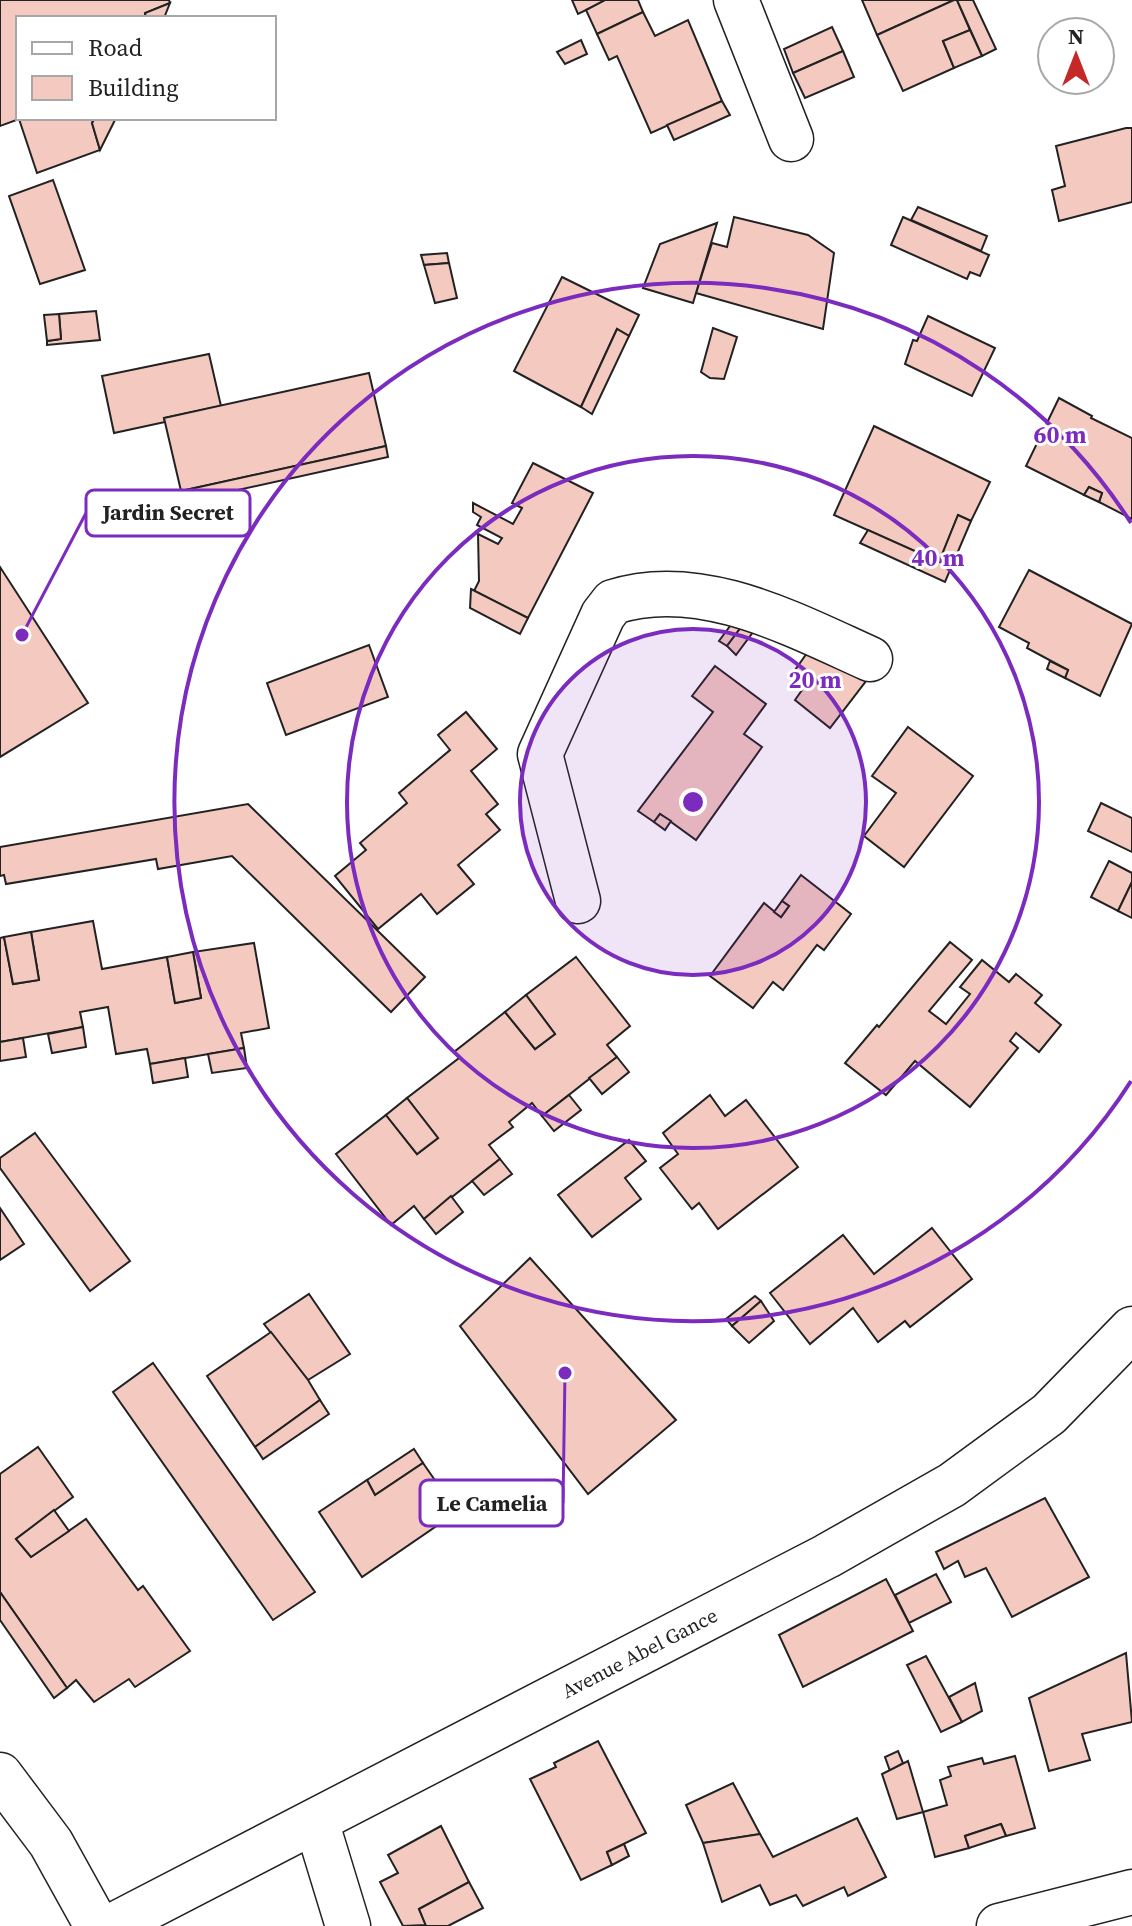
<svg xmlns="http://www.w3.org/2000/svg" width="1132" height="1926" viewBox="0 0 1132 1926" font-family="'Source Serif 4',serif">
<rect width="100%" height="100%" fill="#fff"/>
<g fill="#f3c9c0" stroke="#222" stroke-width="2">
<path d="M0,0h169l1,3 -25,10 1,5h-128v100h77l-3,5 8,27 -63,23 -18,-54 -19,7z"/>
<path d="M572,0h33v1l-27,13z"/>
<path d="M605,0h33l5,12 -46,22 -11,-24z"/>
<path d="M862,0h92l-77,35z"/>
<path d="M954,0h3l13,30 -27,11 11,27 -51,23 -26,-56z"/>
<path d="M957,0h16l23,49 -14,7z"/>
<path d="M170,3l-6,15h-18l-1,-5z"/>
<path d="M643,12l12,24 33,-16 34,81 -71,32 -34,-77 -8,4 -12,-26z"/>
<path d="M832,27l11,24 -50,22 -9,-24z"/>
<path d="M970,30l12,26 -28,12 -11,-27z"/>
<path d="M581,40l6,14 -22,10 -8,-12z"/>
<path d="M843,51l11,26 -49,21 -12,-25z"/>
<path d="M722,101l8,14 -56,25 -7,-15z"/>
<path d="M95,118h21l-16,32 -8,-27z"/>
<path d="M1126,128h6v74l-73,19 -7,-31 13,-4 -9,-40z"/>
<path d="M53,180l32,90 -45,14 -31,-88z"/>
<path d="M918,207l69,29 -6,15 -70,-31z"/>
<path d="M734,217l74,18 26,18 -11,76 -127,-36 16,-50 15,4z"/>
<path d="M903,217l86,38 -9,21 -10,-4 -3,7 -76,-34z"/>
<path d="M717,223l-24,80 -50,-15 17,-44z"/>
<path d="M447,253l2,10 -25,2 -3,-10z"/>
<path d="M449,263l8,35 -22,5 -11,-38z"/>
<path d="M562,277l77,38 -10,21 -12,-7 -36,78 -67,-36z"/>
<path d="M96,311l4,29 -53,5v-4l14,-2 -2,-25z"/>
<path d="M59,314l2,25 -14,2 -3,-26z"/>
<path d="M928,316l67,32 -23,48 -67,-32 8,-24 4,1z"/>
<path d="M713,328l24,9 -13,42 -14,-1 -9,-6z"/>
<path d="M617,329l12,7 -37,78 -11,-7z"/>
<path d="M209,354l12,52 -57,12 1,4 -51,11 -12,-57z"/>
<path d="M369,373l17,73 -205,45 -17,-73z"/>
<path d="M1059,398l33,18 -1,2 41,20v81l-33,-17 3,-9 -13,-6 -5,8 -58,-29z"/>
<path d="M874,426l116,56 -19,39 -13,-6 -19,47 -105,-47z"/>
<path d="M386,446l2,11 -205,45 -2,-11z"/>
<path d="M533,463l60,30 -65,125 -54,-27 5,-10 -1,-47 20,10 4,-6 -25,-13 4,-8 -8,-5v-9l40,21 9,-16 -10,-5z"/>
<path d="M1089,487l13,6 -3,9 -15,-7z"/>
<path d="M958,515l13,6 -26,61 -85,-39 8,-13 71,32z"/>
<path d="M0,567l88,136 -88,54z"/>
<path d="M1029,570l103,54 -32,72 -35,-18 3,-8 -41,-22 2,-5 -30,-16z"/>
<path d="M471,589l57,29 -8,16 -50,-26z"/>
<path d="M736,618l9,4 -18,24 -8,-5z"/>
<path d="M745,622l11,6 -20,27 -9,-9z"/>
<path d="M369,645l19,52 -102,38 -19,-52z"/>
<path d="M807,653l59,28 -36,47 -35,-28 12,-17 -14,-10z"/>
<path d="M1050,661l18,9 -3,8 -18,-9z"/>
<path d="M715,666l51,38 -22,30 18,13 -66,93 -36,-26 -6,8 -16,-11 75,-99 -21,-16z"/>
<path d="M466,712l31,37 -26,22 27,33 -12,10 14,16 -42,35 16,19 -37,30 -16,-20 -43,35 -43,-53 31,-26 -6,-7 47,-40 -8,-10 51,-43 -12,-15z"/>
<path d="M908,727l65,49 -69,91 -40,-31 32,-43 -24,-17z"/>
<path d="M1101,803l31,15v34l-44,-21z"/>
<path d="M248,804l177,173 -34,35 -159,-156 -74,13 -2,-10 -150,25 -2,-9 -4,1v-29z"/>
<path d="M660,814l11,7 -6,9 -11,-8z"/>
<path d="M1109,861l23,12v9l-14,29 -27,-14z"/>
<path d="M801,875l50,39 -27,36 -7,-5 -34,45 -10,-8 -20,26 -43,-32 54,-73 17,14 8,-11 -7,-5z"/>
<path d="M1132,882v36l-14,-7z"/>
<path d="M782,901l7,5 -8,11 -7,-5z"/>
<path d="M93,921l9,48 65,-12 8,46 26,-5 -8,-46 61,-9 15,85 -28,5 3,15 -94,16 -3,-15 -31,5 -8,-47 -28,5 3,15 -83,15v-104l4,-1 9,47 26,-4 -8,-48z"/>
<path d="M31,932l8,48 -26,4 -9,-47z"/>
<path d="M950,942l22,18 -43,51 17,13 24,-30 -10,-7 22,-27 27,22 7,-8 26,21 -7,8 26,22 -22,27 -23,-19 -6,8 8,7 -48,59 -55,-46 -29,34 -41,-32 32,-38 2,2z"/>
<path d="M193,952l8,46 -26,5 -8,-46z"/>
<path d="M576,957l54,69 -23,19 10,12 -75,59 -10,-13 -23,19 4,5 -24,18 11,14 -76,60 -10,-13 -23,19 -55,-71 50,-39 31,39 21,-16 -31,-40 52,-40 -5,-6 51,-40 30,37 20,-15 -29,-39z"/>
<path d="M526,995l29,39 -20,15 -30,-37z"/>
<path d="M83,1027l3,20 -34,6 -4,-19z"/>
<path d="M23,1038l3,19 -26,4v-19z"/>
<path d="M244,1048l3,20 -35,5 -4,-19z"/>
<path d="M617,1057l12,15 -27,22 -13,-16z"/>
<path d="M185,1058l3,19 -35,6 -3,-19z"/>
<path d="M569,1095l12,15 -27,21 -12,-15z"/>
<path d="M710,1095l15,21 21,-16 52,67 -80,62 -19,-26 -7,6 -32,-41 18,-14 -15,-21z"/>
<path d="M407,1098l31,40 -21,16 -31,-39z"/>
<path d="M35,1133l95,128 -40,30 -90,-123v-10z"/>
<path d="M629,1140l17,21 -21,17 16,21 -49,38 -34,-42z"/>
<path d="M500,1159l12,15 -28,21 -12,-14z"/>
<path d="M451,1196l12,16 -27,22 -12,-15z"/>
<path d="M0,1208l24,36 -24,16z"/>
<path d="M932,1228l40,51 -62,48 -5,-6 -27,21 -25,-34 -43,36 -40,-51 73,-58 31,39z"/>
<path d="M530,1258l146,162 -88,74 -128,-168z"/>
<path d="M309,1294l41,60 -42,26 -44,-56z"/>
<path d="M755,1296l6,5 -29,25 -6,-7z"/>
<path d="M761,1301l13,20 -25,22 -17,-17z"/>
<path d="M271,1332l37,48 12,20 -65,47 -48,-71z"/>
<path d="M153,1363l162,229 -42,28 -160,-228z"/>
<path d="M320,1400l9,14 -66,45 -8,-12z"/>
<path d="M38,1447l35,50 -57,42 15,18 55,-38 52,71 5,-4 47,65 -55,36 -6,-8 -35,23 -18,-22 -9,8 -67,-96v-118z"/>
<path d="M414,1449l9,14 -48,32 -8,-15z"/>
<path d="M423,1463l34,49 -95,65 -43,-65 48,-32 8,15z"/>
<path d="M1045,1498l44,79 -77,40 -26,-49 -21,9 -7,-16 -14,8 -8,-17z"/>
<path d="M54,1510l15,21 -38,26 -15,-18z"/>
<path d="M936,1574l15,28 -42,21 -14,-28z"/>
<path d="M886,1579l27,52 -110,56 -24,-52z"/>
<path d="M0,1592l67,96 -13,10 -54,-78z"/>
<path d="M1126,1653l6,69 -50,12 8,26 -41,11 -20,-73z"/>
<path d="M926,1656l36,66 -21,10 -34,-67z"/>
<path d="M975,1683l7,28 -20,11 -13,-25z"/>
<path d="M598,1741l48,92 -39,19 5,13 -31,15 -51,-101 26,-12 -2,-4z"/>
<path d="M898,1751l5,12 -13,8 -5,-14z"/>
<path d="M1015,1756l20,72 -29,8 -5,-12 -36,12 4,12 -34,9 -12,-45 24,-7 -7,-25 11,-4 -3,-9 34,-9 2,6z"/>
<path d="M908,1761l15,51 -26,7 -15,-45z"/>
<path d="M733,1783l27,51 -57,9 -17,-38z"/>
<path d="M857,1818l29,59 -38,19 -4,-9 -41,19 -7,-11 -26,10 -10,-20 -38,17 -19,-59 57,-9 13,23z"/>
<path d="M1001,1824l5,12 -37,12 -4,-12z"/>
<path d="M441,1826l28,56 -50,27 7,16 -23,1 -23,-44 18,-9 -10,-18z"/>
<path d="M624,1844l5,12 -17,9 -5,-13z"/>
<path d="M469,1882l14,26 -35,18h-22l-7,-17z"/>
</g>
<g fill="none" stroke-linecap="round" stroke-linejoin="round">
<defs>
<g id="minor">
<path d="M736,0l55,139"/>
<path d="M578,901l-38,-147 63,-139 10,-13c87,-28 179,22 257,57"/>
<path d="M0,1775l51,68 46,83"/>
<path d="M316,1821l32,105"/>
<path d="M999,1926l133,-34"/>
</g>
<g id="major">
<path id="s1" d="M112,1926l715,-370 125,-71 97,-71 83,-85"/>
</g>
</defs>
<use href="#minor" stroke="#222" stroke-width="47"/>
<use href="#major" stroke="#222" stroke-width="47"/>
<use href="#minor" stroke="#fff" stroke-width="44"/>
<use href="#major" stroke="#fff" stroke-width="44"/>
</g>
<circle cx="693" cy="802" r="173" fill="#7b2cbf" fill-opacity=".12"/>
<g fill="none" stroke="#7b2cbf" stroke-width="4">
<circle cx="693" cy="802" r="173"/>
<circle cx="693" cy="802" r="346"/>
<path d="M1131 1081A519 519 0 1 1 1131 523"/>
</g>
<g text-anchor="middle" stroke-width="6" stroke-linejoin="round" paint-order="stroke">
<g font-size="20" fill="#222" stroke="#fff">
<text dy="7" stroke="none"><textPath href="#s1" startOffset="594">Avenue Abel Gance</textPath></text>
</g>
</g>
<circle cx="693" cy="802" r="12" fill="#7b2cbf" stroke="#fff" stroke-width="4"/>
<g font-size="24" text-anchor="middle" font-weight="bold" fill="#7b2cbf" stroke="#fff" stroke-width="6" stroke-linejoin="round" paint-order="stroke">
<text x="1060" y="443">60 m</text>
<text x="938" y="566">40 m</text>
<text x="815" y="688">20 m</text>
</g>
<path fill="none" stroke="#7b2cbf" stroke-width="3" d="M22 635L86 513M565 1373L563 1503"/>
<g fill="#7b2cbf" stroke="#fff" stroke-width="3">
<circle cx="22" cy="635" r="8"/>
<circle cx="565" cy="1373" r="8"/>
</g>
<g fill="#fff" stroke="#7b2cbf" stroke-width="3">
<rect x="86" y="490" width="164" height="46" rx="8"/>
<rect x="420" y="1480" width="143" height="46" rx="8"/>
</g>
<g font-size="22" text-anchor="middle" font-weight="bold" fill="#222">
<text x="168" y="520">Jardin Secret</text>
<text x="492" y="1511">Le Camelia</text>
</g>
<rect x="16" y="16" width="260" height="104" fill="#ffffff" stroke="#a7a7a7" stroke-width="2"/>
<rect x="32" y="42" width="40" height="12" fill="#ffffff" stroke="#a7a7a7" stroke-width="2"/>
<text x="88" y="56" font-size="24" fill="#222222">Road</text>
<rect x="32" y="76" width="40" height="24" fill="#f3c9c0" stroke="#a7a7a7" stroke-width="2"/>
<text x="88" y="96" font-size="24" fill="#222222">Building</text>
<g transform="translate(1076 56)"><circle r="38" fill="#ffffff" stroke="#a7a7a7" stroke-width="2"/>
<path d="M0-6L14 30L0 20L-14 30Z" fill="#c62828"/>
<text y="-12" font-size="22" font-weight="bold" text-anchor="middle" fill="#222222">N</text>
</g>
</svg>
